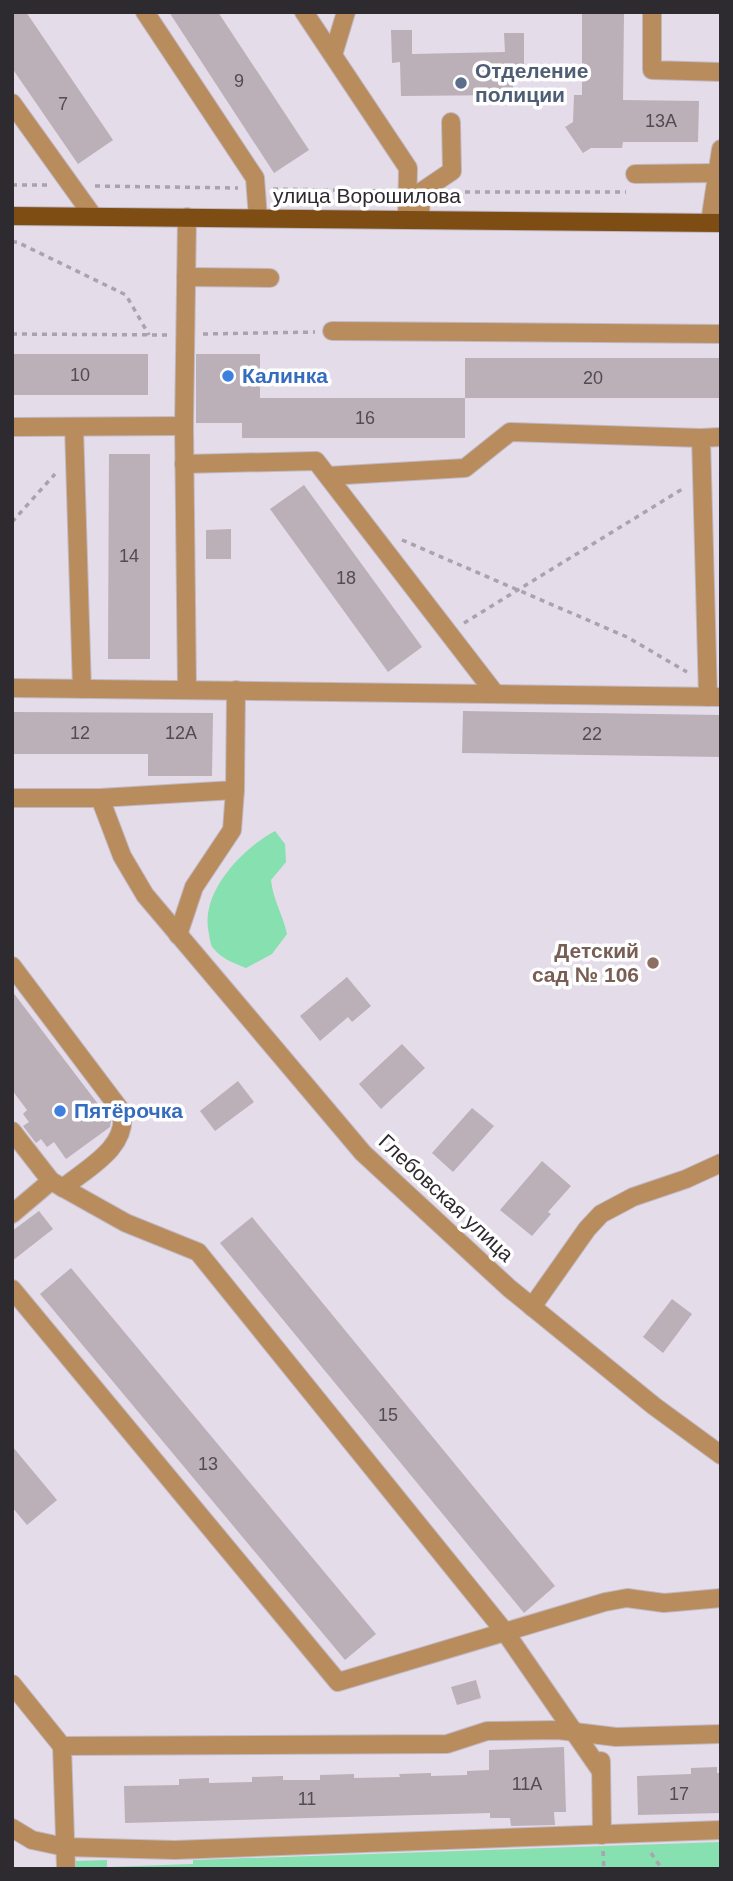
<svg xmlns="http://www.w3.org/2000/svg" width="733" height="1881" viewBox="0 0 733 1881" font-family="Helvetica,sans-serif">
<rect width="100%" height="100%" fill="#e4dce9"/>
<g fill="#86e0af">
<path d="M275,831l10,13 1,18 -15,18c2,20 12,35 16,54l-15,20 -26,14c-12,-5 -24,-9 -32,-19 -4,-4 -4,-10 -5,-15 -10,-41 33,-85 66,-103z"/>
<path d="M721,1842v27h-645v-8l31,-1v7l86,-3v-4z"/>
</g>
<g fill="#bbafb8">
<path d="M12,12h14l87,128 -35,24 -66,-96z"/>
<path d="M169,12h49l91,138 -35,23z"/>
<path d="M582,12h42l-1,88 76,1 -1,41h-75l-1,6h-31l-8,5 -18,-26 8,-5 1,-27h8z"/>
<path d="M391,30h21v24l93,-2 -1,-19h20v32l-11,1v29l-112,1 -1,-34 -8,1z"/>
<rect x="12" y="354" width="136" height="41"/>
<path d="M196,354h64v44h205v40h-223v-15h-46z"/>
<rect x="465" y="358" width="256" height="40"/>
<path d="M109,454h41v205h-42z"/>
<path d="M304,485l118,162 -34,25 -118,-163z"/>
<path d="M231,529v30h-25v-29z"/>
<path d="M463,711l258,4v42l-259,-4z"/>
<path d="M12,712l201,1 -1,63h-64v-22h-136z"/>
<path d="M347,977l24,29 -19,16 -4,-5 -28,24 -20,-25z"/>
<path d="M12,991l99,130 -1,6 -44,32 -12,-17 -7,5 -6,-8 -5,4 -13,-17 6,-4 -6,-8 4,-4 -15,-20z"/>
<path d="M402,1044l23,24 -44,41 -22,-25z"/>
<path d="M238,1081l16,21 -39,29 -15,-20z"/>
<path d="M472,1108l22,18 -41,46 -21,-19z"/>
<path d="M542,1161l29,25 -23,26 3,2 -19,22 -32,-26z"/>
<path d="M39,1211l14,18 -41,32v-30z"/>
<path d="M252,1217l303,369 -31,27 -304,-370z"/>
<path d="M71,1268l305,366 -31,26 -305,-366z"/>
<path d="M672,1299l20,15 -29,39 -20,-16z"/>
<path d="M12,1446l45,54 -30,25 -15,-18z"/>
<path d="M476,1680l5,18 -24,7 -6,-18z"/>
<path d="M564,1747l2,65h-12l1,13 -44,1 -1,-8h-20v-5l-365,10 -1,-37 55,-1v-6l30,-1v5l43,-1v-5l31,-1v4h37v-5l34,-1v4l46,-1 -1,-3 32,-1v3l36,-1v-4l22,-1v-20z"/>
<path d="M717,1767v6h4v40l-83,2 -1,-39 54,-2v-6z"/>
</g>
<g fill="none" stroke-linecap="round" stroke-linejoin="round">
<defs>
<g id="minor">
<path d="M145,12l110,166 3,40"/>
<path d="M304,12l104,156 -1,51"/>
<path d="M652,12v58l69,2"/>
<path d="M333,55l13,-43"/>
<path d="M12,103l81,113"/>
<path d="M635,174l82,-1"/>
<path d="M187,217l-3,209 3,264"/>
<path d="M420,219l1,-27 31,-21 -1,-49"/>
<path d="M710,222l11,-73"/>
<path d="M186,277l84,1"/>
<path d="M332,331l389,3"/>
<path d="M12,427l172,-1"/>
<path d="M74,427l8,262"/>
<path d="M184,464l132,-3 178,231"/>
<path d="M328,476l137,-8 45,-36 191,6"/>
<path d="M12,688l709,9"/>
<path d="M708,697l-7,-259 20,-1"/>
<path d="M12,798h88l135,-8 1,-100"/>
<path d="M100,798l22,58 23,39 218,258 146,135 145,118 67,49"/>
<path d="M178,935l16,-48 38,-57 3,-40"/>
<path d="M12,966l110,146c6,36 -35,56 -59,76"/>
<path d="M12,1131l39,50"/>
<path d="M12,1214l39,-33 75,42 72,29 307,380 96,139"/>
<path d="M12,1289l326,393 267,-80 22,-4 37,5 57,-5"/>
<path d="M532,1307l55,-78 14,-15 32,-17 53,-18 35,-16"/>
<path d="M12,1684l50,62 4,123"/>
<path d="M62,1746l385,-2 40,-13 71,-1 58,7 105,-3"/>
<path d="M601,1761l1,74"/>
<path d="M12,1828l20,12 33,7 110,3 546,-20"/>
</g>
<path id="major" d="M12,216l709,7"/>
</defs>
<use href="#minor" stroke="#c0b9c4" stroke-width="20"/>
<use href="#major" stroke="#c0b9c4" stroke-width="20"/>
<g stroke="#a9a3ae" stroke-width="3.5" stroke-dasharray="5 5" stroke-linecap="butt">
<path d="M12,185h37"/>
<path d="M95,186l143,2"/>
<path d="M273,189l115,2"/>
<path d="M455,192h171"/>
<path d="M12,242h5l109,53 23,40"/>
<path d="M12,334l156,1"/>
<path d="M203,334l112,-2"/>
<path d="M12,522l43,-48"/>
<path d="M402,540l225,97 60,35"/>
<path d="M464,623l220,-135"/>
<path d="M603,1851l1,18"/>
<path d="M651,1853l11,16"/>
</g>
<use href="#minor" stroke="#b98c5e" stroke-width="18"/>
<use href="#major" stroke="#7d4d14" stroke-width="18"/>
</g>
<circle fill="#5c6f8a" stroke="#fff" stroke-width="2.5" cx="461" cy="83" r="7"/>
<g fill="#3f7fe0" stroke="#fff" stroke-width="2.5">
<circle cx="228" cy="376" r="7"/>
<circle cx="60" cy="1111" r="7"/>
</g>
<circle fill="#8d6e63" stroke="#fff" stroke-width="2.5" cx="653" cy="963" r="7"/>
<g text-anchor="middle" stroke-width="7" stroke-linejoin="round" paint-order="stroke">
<g font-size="18" fill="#514c52">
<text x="239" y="87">9</text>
<text x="63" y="110">7</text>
<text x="661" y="127">13А</text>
<text x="80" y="381">10</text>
<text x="593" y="384">20</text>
<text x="365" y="424">16</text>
<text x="129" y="562">14</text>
<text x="346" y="584">18</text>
<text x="80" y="739">12</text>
<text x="181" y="739">12А</text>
<text x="592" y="740">22</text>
<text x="388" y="1421">15</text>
<text x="208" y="1470">13</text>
<text x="527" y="1790">11А</text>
<text x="679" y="1800">17</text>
<text x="307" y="1805">11</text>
</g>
<g font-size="21" font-weight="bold" fill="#4e5e75" stroke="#fff" text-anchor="start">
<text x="475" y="78">Отделение<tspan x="475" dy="24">полиции</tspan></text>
</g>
<g font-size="21" fill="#2e2b30" stroke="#fff">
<text x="367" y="203">улица Ворошилова</text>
<text transform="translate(446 1198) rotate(43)" y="7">Глебовская улица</text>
</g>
<g font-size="21" font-weight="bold" fill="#366cbe" stroke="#fff" text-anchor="start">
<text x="242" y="383">Калинка</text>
<text x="74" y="1118">Пятёрочка</text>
</g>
<g font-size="21" font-weight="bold" fill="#785e54" stroke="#fff" text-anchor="end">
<text x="639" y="958">Детский<tspan x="639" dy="24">сад № 106</tspan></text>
</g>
</g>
<rect width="733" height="1881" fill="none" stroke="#2e2b30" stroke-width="28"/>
</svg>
